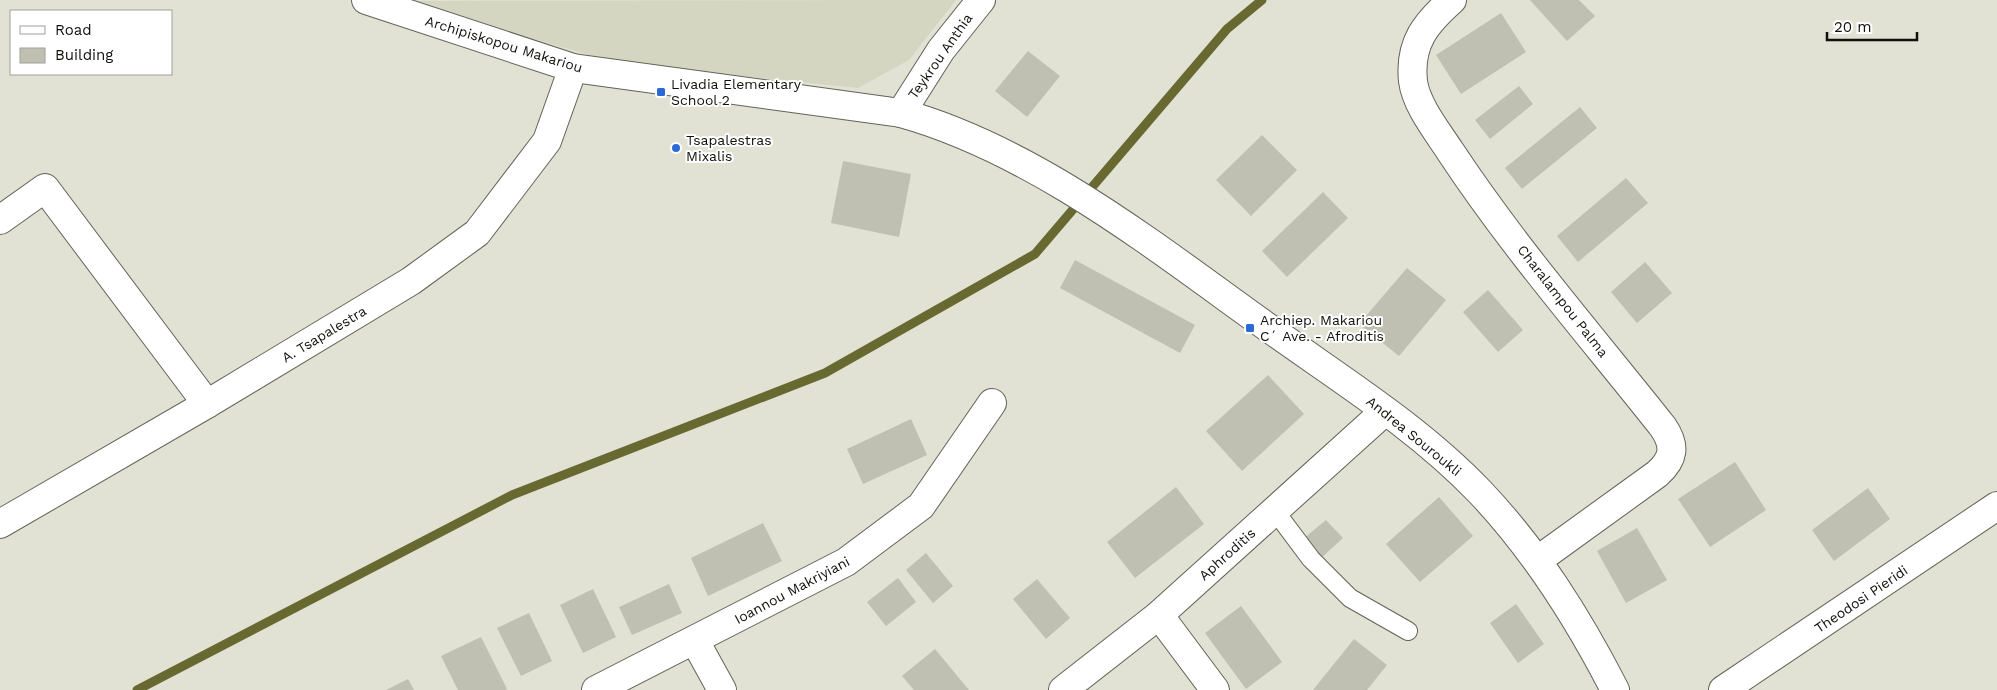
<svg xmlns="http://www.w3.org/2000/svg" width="1997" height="690" viewBox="0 0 1997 690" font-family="'Work Sans',sans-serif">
<rect width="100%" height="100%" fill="#e1e2d4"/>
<path fill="#d5d6c1" d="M956,0l-47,60 -51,28 -237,-24 -221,-63z"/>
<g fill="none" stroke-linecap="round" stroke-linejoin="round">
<path stroke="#686930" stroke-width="9" d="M137,690l375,-195 313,-122 210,-119 192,-225 35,-29"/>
</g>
<g fill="#bfc0b2">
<path d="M1530,0h49l16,16 -28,25z"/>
<path d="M1501,13l25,39 -65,42 -25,-39z"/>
<path d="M1028,51l32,25 -33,41 -32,-26z"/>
<path d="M1519,86l14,18 -43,35 -15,-19z"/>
<path d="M1580,107l17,21 -75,61 -17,-21z"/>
<path d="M1262,135l35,35 -46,46 -35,-36z"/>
<path d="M843,161l68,13 -12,63 -68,-14z"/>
<path d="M1626,178l22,25 -70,59 -21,-26z"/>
<path d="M1323,192l25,26 -61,59 -25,-26z"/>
<path d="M1075,260l120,65 -15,28 -120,-65z"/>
<path d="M1645,262l27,31 -35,30 -26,-31z"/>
<path d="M1407,268l39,32 -47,56 -40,-32z"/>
<path d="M1488,290l35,40 -25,22 -35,-40z"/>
<path d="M1268,375l36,39 -62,57 -36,-40z"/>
<path d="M911,419l16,36 -64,29 -16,-35z"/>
<path d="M1735,462l31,48 -56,37 -32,-48z"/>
<path d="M1176,487l28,37 -69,54 -28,-36z"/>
<path d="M1868,488l22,31 -56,42 -22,-31z"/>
<path d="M1439,497l34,39 -53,46 -34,-38z"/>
<path d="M1326,520l17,18 -23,21 -18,-19z"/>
<path d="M763,523l19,38 -74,35 -17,-38z"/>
<path d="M1637,528l30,52 -41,23 -29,-52z"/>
<path d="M926,553l27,33 -20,17 -27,-33z"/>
<path d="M898,578l18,24 -30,24 -19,-24z"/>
<path d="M1037,579l33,39 -24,21 -33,-40z"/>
<path d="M669,584l13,29 -50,22 -13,-28z"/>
<path d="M593,589l23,48 -33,16 -23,-48z"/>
<path d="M1516,604l28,40 -26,19 -28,-40z"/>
<path d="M1241,606l41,56 -36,27 -41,-56z"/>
<path d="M529,613l23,48 -31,15 -24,-48z"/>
<path d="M481,637l26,52 -2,1h-47l-17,-34z"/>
<path d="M1354,639l33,26 -20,25h-54z"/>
<path d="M935,649l34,41h-55l-12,-14z"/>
<path d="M408,679l6,11h-28z"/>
</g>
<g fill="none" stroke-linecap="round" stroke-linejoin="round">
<defs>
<path id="service" d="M1275,511l36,48 39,39 58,33"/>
<g id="minor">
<path d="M1452,0c-26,23 -43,43 -39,81 3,24 24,50 37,70 64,97 141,185 213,276 13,19 11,32 -6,47l-119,86"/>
<path d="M901,113l40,-63 40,-50"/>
<path d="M0,220l45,-32 162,216"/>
<path d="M0,524l207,-120 204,-123 66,-48 70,-92 26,-73"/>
<path d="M1159,615l56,75"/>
<path d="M695,641l27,49"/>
<path d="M596,690l250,-128 75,-56 71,-103"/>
<path d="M1063,690l96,-75 226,-204"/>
<path d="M1723,690l274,-184"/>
</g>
<path id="secondary" d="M366,0l207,68 328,45c136,38 258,137 372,218 70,50 147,98 207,161 56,59 98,126 135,198"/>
</defs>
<use href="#service" stroke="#626357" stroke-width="20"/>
<use href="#minor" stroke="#626357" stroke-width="30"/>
<use href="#secondary" stroke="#626357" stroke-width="30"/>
<use href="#service" stroke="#fff" stroke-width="18"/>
<use href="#minor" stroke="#fff" stroke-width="28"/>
<use href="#secondary" stroke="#fff" stroke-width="28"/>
</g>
<g fill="#2a69d6" stroke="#fff" stroke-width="2">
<rect x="656" y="87" width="10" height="10" rx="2.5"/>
<circle cx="676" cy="148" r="5"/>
<rect x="1245" y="323" width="10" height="10" rx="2.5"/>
</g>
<g text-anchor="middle" stroke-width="4" stroke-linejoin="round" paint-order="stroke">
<g font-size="14" fill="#10100c" stroke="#fff">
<text transform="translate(504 44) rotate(17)" y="5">Archipiskopou Makariou</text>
<text transform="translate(940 56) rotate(-55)" y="5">Teykrou Anthia</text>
<text transform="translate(1563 301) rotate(52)" y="5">Charalampou Palma</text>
<text transform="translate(324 334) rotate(-31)" y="5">A. Tsapalestra</text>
<text transform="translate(1414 436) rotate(39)" y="5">Andrea Souroukli</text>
<text transform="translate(1227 554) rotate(-42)" y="5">Aphroditis</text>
<text transform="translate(792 590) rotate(-28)" y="5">Ioannou Makriyiani</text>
<text transform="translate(1861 599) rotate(-34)" y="5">Theodosi Pieridi</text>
</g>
<g font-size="14" fill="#10100c" stroke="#fff" text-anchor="start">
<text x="671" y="89">Livadia Elementary<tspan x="671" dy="16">School 2</tspan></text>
<text x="686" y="145">Tsapalestras<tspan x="686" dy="16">Mixalis</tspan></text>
<text x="1260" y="325">Archiep. Makariou<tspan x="1260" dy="16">C´ Ave. - Afroditis</tspan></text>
</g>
</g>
<rect x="10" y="10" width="162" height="65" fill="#ffffff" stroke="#9f9f9e"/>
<rect x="20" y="26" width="25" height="8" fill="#ffffff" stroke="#9f9f9e"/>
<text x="55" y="35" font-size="15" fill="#10100c">Road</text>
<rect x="20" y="48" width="25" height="15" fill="#bfc0b2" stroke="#9f9f9e"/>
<text x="55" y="60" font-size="15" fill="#10100c">Building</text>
<path d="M1827 32v8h90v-8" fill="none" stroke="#10100c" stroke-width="2.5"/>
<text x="1834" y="32" font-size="15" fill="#10100c" stroke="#ffffff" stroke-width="4" paint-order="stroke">20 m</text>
</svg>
